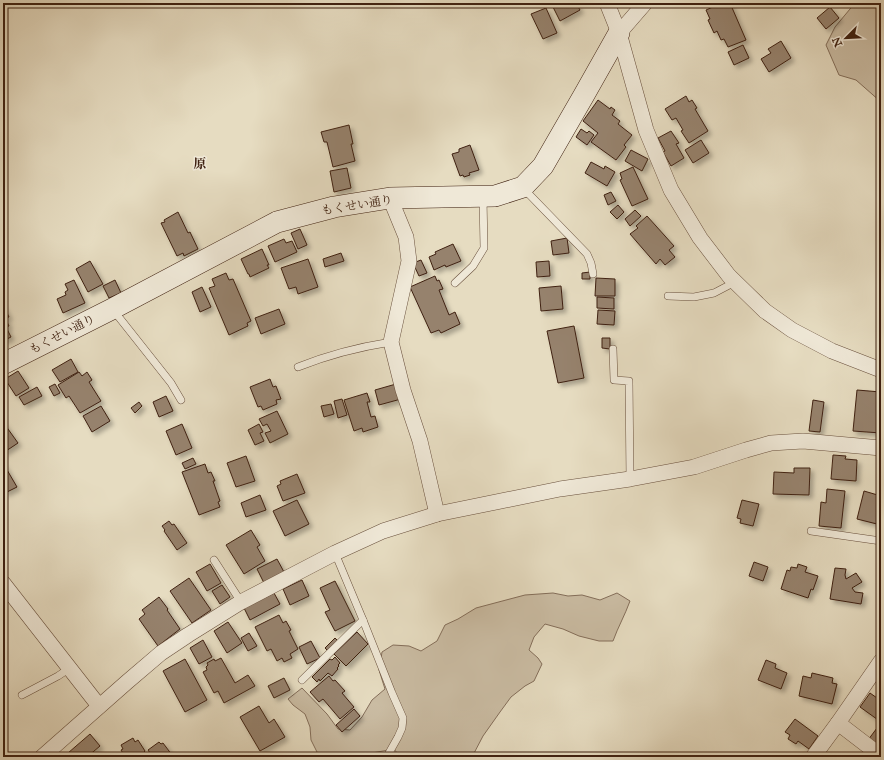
<svg xmlns="http://www.w3.org/2000/svg" width="884" height="760" viewBox="0 0 884 760" font-family="'IM FELL Great Primer','Noto Serif JP',serif">
<defs>
<filter id="shadow"><feDropShadow dx="3.5" dy="3.5" stdDeviation="2" flood-color="#0004"/></filter>
</defs>
<rect width="100%" height="100%" fill="#e6dcc1"/>
<filter id="stains"><feTurbulence type="fractalNoise" baseFrequency=".005" numOctaves="4"/><feColorMatrix values="0 0 0 0 .2 0 0 0 0 .09 0 0 0 0 .02 0 0 0 .5 -.17"/></filter>
<radialGradient id="worn" r=".72"><stop offset=".6" stop-color="#630" stop-opacity="0"/><stop offset="1" stop-color="#630" stop-opacity=".3"/></radialGradient>
<g fill="#cabca3" stroke="#846e5a">
<path d="M855,3h26v99l-25,-22 -17,-5 -13,-30 9,-18z"/>
<path d="M553,593l15,3 14,-1 18,5 17,-7 13,8c-5,14 -12,26 -17,40h-14l-20,-5 -16,-7 -18,-5 -11,13 -5,13 9,8 4,6 -8,17 -9,5 -14,11 -11,15 -17,24 -11,21h-72l-6,-8 -33,6 -5,2h-34l-5,-5 -6,-12 -1,-13 -5,-13 -12,-9 -5,-6 14,-11 25,26 11,15 12,1 12,-13 10,-17 13,-11 -6,-19 3,-18 11,-7 16,1 12,5 16,-10 8,-16 13,-6 18,-11 49,-13z"/>
</g>
<g fill="#96826d" stroke="#3f2111" filter="url(#shadow)">
<path d="M551,3h25l4,7 -20,11z"/>
<path d="M722,3h8l16,37 -18,7 -4,-8 -3,1 -4,-9 -3,2 -6,-13 2,-1 -4,-9z"/>
<path d="M830,7l9,11 -13,11 -9,-11z"/>
<path d="M546,8l11,25 -14,6 -12,-25z"/>
<path d="M781,41l10,17 -22,14 -8,-13 10,-6 -3,-4z"/>
<path d="M743,45l6,13 -15,7 -6,-13z"/>
<path d="M686,96l3,6 3,-2 5,8 -2,1 13,22 -19,12 -8,-12 2,-1 -7,-12 -4,2 -7,-11z"/>
<path d="M598,100l12,9 1,-2 4,3 -3,5 8,6 -2,3 14,11 -8,10 2,2 -10,13 -25,-18 7,-9 -15,-12z"/>
<path d="M349,125l4,19h-2l4,17 -22,6 -6,-25h-3l-3,-10z"/>
<path d="M581,129l6,4 2,-2 5,4 -7,10 -11,-8z"/>
<path d="M671,131l8,12 -3,1 8,14 -13,8 -8,-14 2,-1 -7,-13z"/>
<path d="M701,140l8,13 -16,10 -8,-13z"/>
<path d="M470,145l9,25 -10,3 1,2 -6,2 -1,-2 -3,1 -8,-22 7,-2v-3z"/>
<path d="M631,150l17,9 -6,12 -17,-10z"/>
<path d="M591,162l13,7 1,-3 10,6 -8,14 -22,-13z"/>
<path d="M633,167l15,32 -16,7 -12,-26 2,-1 -2,-6z"/>
<path d="M347,168l4,20 -17,4 -4,-21z"/>
<path d="M611,192l5,9 -8,4 -4,-10z"/>
<path d="M618,205l6,7 -7,7 -7,-7z"/>
<path d="M635,210l6,6 -11,10 -5,-7z"/>
<path d="M178,212l10,21 2,-1 8,17 -14,7 -1,-3 -6,3 -16,-33 4,-1 -1,-2z"/>
<path d="M647,216l27,30 -5,4 6,7 -10,8 -5,-6 -4,5 -26,-30 8,-6 -2,-2z"/>
<path d="M300,229l7,16 -9,4 -7,-16z"/>
<path d="M567,238l2,15 -16,2 -2,-14z"/>
<path d="M284,239l2,4 6,-2 5,11 -22,10 -7,-16z"/>
<path d="M453,244l8,17 -15,6 -1,-2 -11,5 -5,-13 7,-3 -1,-2z"/>
<path d="M262,249l7,16h-2l2,3 -19,9 -1,-3h-1l-7,-15z"/>
<path d="M341,253l3,8 -19,6 -2,-8z"/>
<path d="M308,259l10,28 -20,7 -2,-7 -7,2 -8,-21z"/>
<path d="M421,260l6,13 -8,3 -6,-13z"/>
<path d="M90,261l13,23 -15,8 -12,-23z"/>
<path d="M549,261l1,15 -13,1 -1,-15z"/>
<path d="M590,272v7h-8v-6z"/>
<path d="M226,273l3,7 4,-1 18,42 -4,2 1,3 -19,9 -20,-47 6,-2 -3,-7z"/>
<path d="M435,276l2,5 2,-1 4,9 -4,1 10,25 6,-3 5,12 -19,9 -2,-3 -8,3 -21,-46z"/>
<path d="M596,278l19,1v17h-20z"/>
<path d="M74,280l11,23 -22,10 -6,-14 9,-4 -1,-3 3,-2 -3,-6z"/>
<path d="M115,280l6,13 -12,5 -6,-12z"/>
<path d="M561,286l2,23 -22,2 -2,-23z"/>
<path d="M202,287l9,20 -11,5 -8,-20z"/>
<path d="M597,297l17,1v11l-17,-1z"/>
<path d="M3,305l6,12 -4,1 4,8 -3,1 5,10 -8,4z"/>
<path d="M279,309l6,15 -24,10 -6,-16z"/>
<path d="M598,310l17,1 -1,14 -17,-1z"/>
<path d="M574,326l10,52 -26,5 -11,-52z"/>
<path d="M602,338h8v11l-8,-1z"/>
<path d="M71,359l7,13 -18,10 -8,-12z"/>
<path d="M18,371l11,17 -13,8 -11,-17z"/>
<path d="M79,372l3,4 5,-4 5,8 -3,2 12,19 -21,12 -11,-17 -3,2 -8,-13z"/>
<path d="M270,379l3,8 3,-1 5,13 -5,1 1,4 -14,6 -2,-4 -3,1 -8,-20z"/>
<path d="M55,384l5,9 -6,3 -5,-9z"/>
<path d="M396,384l5,15 -22,6 -4,-15z"/>
<path d="M37,387l5,9 -18,9 -5,-8z"/>
<path d="M857,390l24,2v41l-28,-2z"/>
<path d="M367,393l3,9h-3l4,15 4,-1 3,11 -15,5 -1,-4 -8,3 -10,-31z"/>
<path d="M166,396l7,15 -14,6 -6,-15z"/>
<path d="M342,399l5,16 -9,3 -4,-17z"/>
<path d="M813,400l11,2 -4,30 -11,-1z"/>
<path d="M139,402l3,4 -7,7 -4,-5z"/>
<path d="M331,404l3,10 -10,3 -3,-11z"/>
<path d="M101,406l9,15 -18,11 -9,-16z"/>
<path d="M277,411l11,23 -18,9 -5,-10 6,-2 -4,-7 -4,2 -4,-7z"/>
<path d="M3,422l15,21 -15,10z"/>
<path d="M182,424l10,24 -16,7 -10,-24z"/>
<path d="M259,424l4,8 -3,1 4,8 -9,4 -7,-15z"/>
<path d="M833,455l13,1 -1,3 12,1 -1,21 -25,-2z"/>
<path d="M246,456l9,25 -19,6 -9,-24z"/>
<path d="M193,458l3,6 -11,5 -3,-6z"/>
<path d="M3,463l14,24 -12,6 -2,-3z"/>
<path d="M205,464l3,9 3,-1 4,9h-2l7,20 -2,1 2,5 -21,8 -17,-43z"/>
<path d="M794,468h16l-1,27 -36,-1 1,-22 20,1z"/>
<path d="M297,474l8,19 -22,8 -6,-15 4,-2 -1,-3z"/>
<path d="M827,489l18,2 -4,37 -22,-2 2,-24 5,1z"/>
<path d="M864,491l17,5v29l-24,-6z"/>
<path d="M260,495l6,15 -20,7 -5,-14z"/>
<path d="M297,500l12,24 -24,12 -12,-25z"/>
<path d="M742,500l17,4 -6,22 -13,-3 1,-4 -4,-1z"/>
<path d="M169,521l3,4 2,-1 13,19 -10,7 -13,-19 1,-1 -3,-4z"/>
<path d="M251,530l9,15 -3,2 8,14 -21,13 -18,-29z"/>
<path d="M277,559l7,13 -20,11 -7,-14z"/>
<path d="M754,562l14,5 -5,14 -14,-5z"/>
<path d="M210,564l11,19 -14,8 -11,-19z"/>
<path d="M798,564l9,3 -2,5 13,4 -5,14 -2,-1 -3,9 -27,-9 6,-19 3,1 1,-4 6,1z"/>
<path d="M835,568l11,1 -1,6 1,4 10,-6 6,9 -10,6 3,4 8,1 -2,11 -31,-5z"/>
<path d="M189,578l22,32 -19,13 -22,-32z"/>
<path d="M302,580l7,16 -19,9 -7,-16z"/>
<path d="M335,581l20,40 -20,10 -10,-19 5,-2 -10,-22z"/>
<path d="M222,585l8,12 -10,7 -8,-13z"/>
<path d="M274,593l6,11 -30,16 -6,-12z"/>
<path d="M159,597l9,12 -1,1 13,19 -22,17 -19,-27 6,-5 -3,-4z"/>
<path d="M279,615l4,8 3,-2 5,9 -2,1 9,18 -8,5 2,4 -8,4 -2,-4 -5,3 -6,-12 -4,2 -12,-24z"/>
<path d="M228,622l14,21 -15,10 -13,-22z"/>
<path d="M357,632l11,12 -22,22 -12,-12z"/>
<path d="M249,633l8,13 -9,5 -7,-13z"/>
<path d="M335,638l3,3 -10,10 -3,-3z"/>
<path d="M203,640l9,17 -13,7 -9,-16z"/>
<path d="M311,641l9,17 -13,6 -8,-17z"/>
<path d="M335,657l5,6 -2,2 1,1 -2,2 1,1 -6,7 -4,-3 -8,8 -1,-2 -2,3 -5,-5 18,-18 2,1z"/>
<path d="M221,658l14,25 13,-8 7,11 -31,17 -6,-12 -4,2 -11,-21 4,-2 -1,-3 2,-2 -1,-2 7,-4 1,2z"/>
<path d="M185,659l22,41 -22,12 -22,-41z"/>
<path d="M766,660l10,4 -1,4 12,5 -6,16 -23,-9z"/>
<path d="M812,673l21,5 -1,5 5,1 -5,20 -33,-8 4,-20 8,2z"/>
<path d="M329,676l4,5 2,-1 10,11 -3,2 12,14 -14,12 -17,-20 -4,3 -9,-10z"/>
<path d="M284,678l6,12 -16,8 -6,-12z"/>
<path d="M881,692v30l-21,-15 10,-14 7,5z"/>
<path d="M259,706l10,17 5,-4 11,18 -25,14 -20,-34z"/>
<path d="M354,709l6,7 -18,16 -6,-7z"/>
<path d="M795,719l23,17 -9,13 -11,-8 -2,3 -8,-5 2,-4 -5,-3z"/>
<path d="M877,728l4,3v18l-13,-9z"/>
<path d="M90,734l10,12 -13,11h-15l-4,-4z"/>
<path d="M133,738l2,4 3,-2 7,11 -3,3 1,2 -1,1h-17l-4,-7 2,-1 -2,-4z"/>
<path d="M159,742l2,2 2,-1 9,12 -3,2h-22l-1,-1 4,-3 -2,-3z"/>
</g>
<g fill="none" stroke-linecap="round" stroke-linejoin="round">
<defs>
<g id="lane">
<path d="M524,189l63,65 4,9 2,11"/>
<path d="M455,283l18,-17 11,-18 -1,-50"/>
<path d="M668,296l26,1 20,-4 21,-11"/>
<path d="M114,311l57,72 10,17"/>
<path d="M613,349l1,31 15,1 1,98"/>
<path d="M298,367c30,-12 61,-20 93,-25"/>
<path d="M811,531l70,10"/>
<path d="M335,553l28,67 29,73 11,25 -1,10 -4,9 -9,16 -1,4"/>
<path d="M214,560l27,42"/>
<path d="M302,680l61,-60"/>
<path d="M22,695l36,-19 12,-8"/>
</g>
<g id="street">
<path d="M607,3l12,30 27,97 25,60 29,48 29,38 36,35 27,19 40,21 49,19"/>
<path d="M619,33l26,-30"/>
<path d="M390,198l16,39 3,24 -18,81 12,48 17,51 17,73"/>
<path d="M3,583l96,123"/>
<path d="M838,723l43,33"/>
<path d="M42,757l85,-75 34,-29 27,-18 53,-33 94,-49 48,-22 54,-17 123,-25 70,-10 64,-12 52,-17 25,-7 32,-2 78,7"/>
<path d="M813,757l25,-34 43,-62"/>
</g>
<path id="secondary" d="M3,364l109,-55 165,-87 57,-15 56,-9 105,-2 28,-9 20,-21 41,-71 35,-62"/>
</defs>
<use href="#lane" stroke="#69503d" stroke-width="8"/>
<use href="#street" stroke="#69503d" stroke-width="16"/>
<use href="#secondary" stroke="#3f2111" stroke-width="22"/>
<use href="#lane" stroke="#efe8d7" stroke-width="7"/>
<use href="#street" stroke="#efe8d7" stroke-width="15"/>
<use href="#secondary" stroke="#efe8d7" stroke-width="21"/>
</g>
<g text-anchor="middle" stroke-width="3" stroke-linejoin="round" paint-order="stroke">
<g font-size="12" fill="#3f2111" stroke="#efe8d7">
<text transform="translate(357 205) rotate(-9)" y="4">もくせい通り</text>
<text transform="translate(62 334) rotate(-27)" y="4">もくせい通り</text>
</g>
<g font-size="13" font-weight="bold" fill="#3f2111" stroke="#efe8d7">
<text x="200" y="168">原</text>
</g>
</g>
<rect width="884" height="760" fill="none" stroke="#e6dcc1" stroke-width="16"/>
<rect x="4" y="4" width="876" height="752" fill="none" stroke="#3f2111" stroke-width="2"/>
<rect x="8" y="8" width="868" height="744" fill="none" stroke="#3f2111"/>
<g transform="translate(846 38) rotate(246)" stroke="#efe8d7" stroke-width="3" paint-order="stroke">
<path d="M0-3L7 15L0 10L-7 15Z" fill="#3f2111"/>
<text y="-6" font-size="11" font-weight="bold" text-anchor="middle" fill="#3f2111">N</text>
</g>
<rect width="100%" height="100%" filter="url(#stains)"/>
<rect width="100%" height="100%" fill="url(#worn)"/>
</svg>
